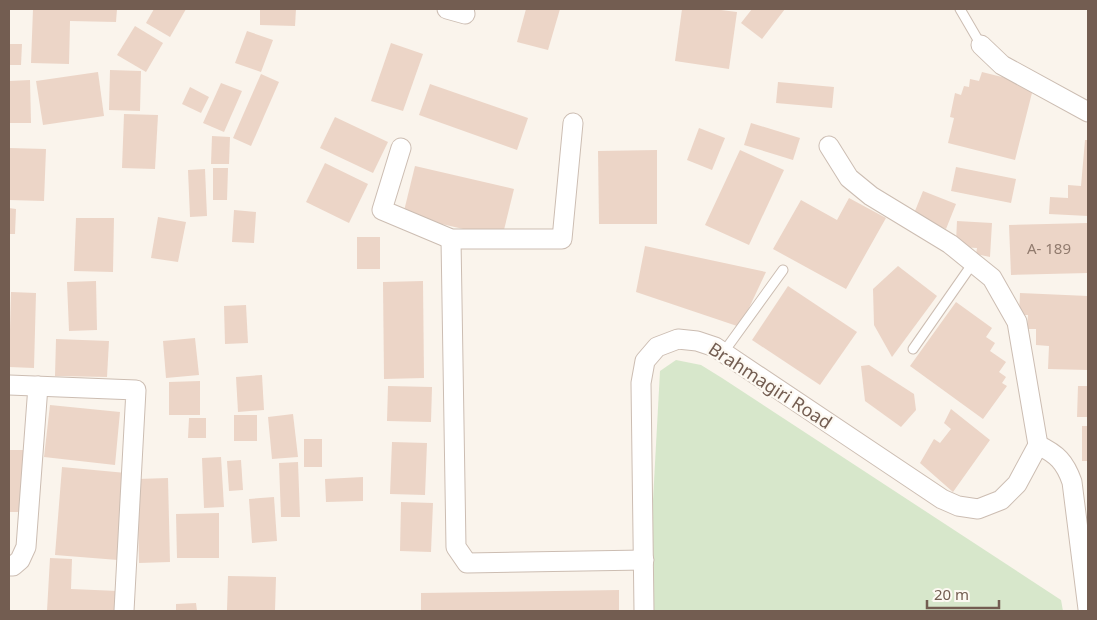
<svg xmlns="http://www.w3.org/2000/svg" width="1097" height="620" viewBox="0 0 1097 620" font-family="'Noto Sans',sans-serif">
<rect width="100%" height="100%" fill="#faf4ec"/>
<path fill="#d7e7cb" d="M676,360l25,5 21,13 339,222 2,11h-416l13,-240z"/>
<g fill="#ecd5c7">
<path d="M33,9h84l-1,13 -46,-1 -1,43 -38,-1z"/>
<path d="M154,9h32l-16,28 -24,-14z"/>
<path d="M260,9h36l-1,17 -35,-1z"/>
<path d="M526,9h34l-12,41 -31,-8z"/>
<path d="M682,9h31l24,3 -8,57 -54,-8z"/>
<path d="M752,9h33l-23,30 -21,-16z"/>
<path d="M135,26l28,17 -17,29 -29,-17z"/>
<path d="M247,31l26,9 -12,32 -26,-9z"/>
<path d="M391,43l32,11 -20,57 -32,-10z"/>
<path d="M9,44h13l-1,21h-12z"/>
<path d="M110,70l31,1 -1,40 -31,-1z"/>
<path d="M98,72l6,44 -61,9 -7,-44z"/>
<path d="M982,72l52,13 -19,75 -67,-17 6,-25 -4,-1 5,-24 6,2 3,-9 5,1 1,-8 9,2z"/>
<path d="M261,74l18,8 -28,64 -18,-8z"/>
<path d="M30,80l1,43h-22v-42z"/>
<path d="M778,82l56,5 -2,21 -56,-5z"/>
<path d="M221,83l21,8 -18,41 -21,-9z"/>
<path d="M430,84l98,34 -11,32 -98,-35z"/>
<path d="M190,87l19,10 -8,16 -19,-9z"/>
<path d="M124,114l34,1 -3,54 -33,-1z"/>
<path d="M335,117l53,25 -15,31 -53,-25z"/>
<path d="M751,123l49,15 -7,22 -49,-15z"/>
<path d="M699,128l26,10 -13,32 -25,-10z"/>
<path d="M212,136l18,1 -1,27h-18z"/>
<path d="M1085,140h3v76l-39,-2 1,-17 18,1v-13l13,1z"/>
<path d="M9,148l37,1 -2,52 -35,-1z"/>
<path d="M657,150v74h-58l-1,-73z"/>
<path d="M740,150l44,20 -35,75 -44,-20z"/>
<path d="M325,163l43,21 -19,39 -43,-21z"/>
<path d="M415,166l99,23 -12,49 -99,-23z"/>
<path d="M956,167l60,12 -5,24 -60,-12z"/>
<path d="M213,168h15l-1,32h-14z"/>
<path d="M205,169l2,47 -17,1 -2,-47z"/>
<path d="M923,191l33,13 -10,25 -33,-13z"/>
<path d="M849,198l37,20 -40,71 -73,-40 28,-49 36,20z"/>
<path d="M9,208l7,1 -1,25h-6z"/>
<path d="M234,210l22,2 -2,31 -22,-1z"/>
<path d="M158,217l28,5 -8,40 -27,-4z"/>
<path d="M76,218h38l-1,54 -39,-1z"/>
<path d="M957,221l35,2 -2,34 -14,-3 1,-6 -18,-1 -3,-5z"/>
<path d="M1088,223v50l-77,2 -2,-50z"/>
<rect x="357" y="237" width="23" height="32"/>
<path d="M645,246l121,26 -26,55 -104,-35z"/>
<path d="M898,266l39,30 -45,61 -18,-32 -1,-36z"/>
<path d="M96,281l1,49 -28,1 -2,-49z"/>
<path d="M423,281l1,97 -40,1 -1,-97z"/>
<path d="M788,286l69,46 -37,53 -68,-45z"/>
<path d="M11,292l25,1 -2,75 -25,-1z"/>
<path d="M1020,293l68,3v74l-40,-1 1,-23 -13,-1v-16h-9l1,-14h-9z"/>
<path d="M956,302l36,26 -6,9 9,6 -5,8 16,11 -7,10 7,5 -4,6 5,3 -24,33 -73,-53z"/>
<path d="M246,305l2,38 -23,1 -1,-38z"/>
<path d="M195,338l4,37 -33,3 -3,-37z"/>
<path d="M56,339l53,2 -2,36 -52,-1z"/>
<path d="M869,365l45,29 2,16 -15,17 -36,-26 -4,-35z"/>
<path d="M262,375l2,35 -26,2 -2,-35z"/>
<path d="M200,381v34h-31v-33z"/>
<path d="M388,386l44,1 -1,35 -44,-1z"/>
<path d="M1078,386h10v31h-11z"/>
<path d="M50,405l70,7 -5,53 -71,-8z"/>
<path d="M951,409l39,31 -37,52 -33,-29 14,-24 6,4 11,-14 -7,-6z"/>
<path d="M293,414l5,43 -26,2 -4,-42z"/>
<rect x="234" y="415" width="23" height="26"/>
<path d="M189,418h17v20h-18z"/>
<rect x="1082" y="426" width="6" height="35"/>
<rect x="304" y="439" width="18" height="28"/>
<path d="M392,442l35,1 -2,52 -35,-1z"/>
<path d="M9,450h17l-1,62h-16z"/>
<path d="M221,457l3,50 -20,1 -2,-50z"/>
<path d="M241,460l2,30 -14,1 -2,-30z"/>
<path d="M298,462l2,55h-19l-2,-54z"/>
<path d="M62,467l64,6 -8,87 -63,-5z"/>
<path d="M363,477v24l-37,1 -1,-23z"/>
<path d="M168,478l2,84 -31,1 -2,-84z"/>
<path d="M274,497l3,44 -25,2 -3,-44z"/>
<path d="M401,502l32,1 -2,49 -31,-1z"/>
<path d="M219,513v45h-42l-1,-44z"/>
<path d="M50,558l22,1 -1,30 47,2 -1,20h-70z"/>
<path d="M228,576l48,1 -1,34 -48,-1z"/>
<path d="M619,590v21h-198v-18z"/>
<path d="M196,603l1,8h-21v-7z"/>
</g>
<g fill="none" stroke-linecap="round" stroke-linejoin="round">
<defs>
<g id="service">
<path d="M960,9l21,36"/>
<path d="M913,349l60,-86"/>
<path d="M723,353l60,-83"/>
</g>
<g id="minor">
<path d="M447,9l18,5 -1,-5"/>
<path d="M981,45l21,20 86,47"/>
<path d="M401,148l-19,62 69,29h111l11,-116"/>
<path d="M451,239l5,308 11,16 177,-3"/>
<path d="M9,385l127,5 -12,221"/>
<path d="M1038,445c19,9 27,17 34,37l16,127"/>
<path d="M9,566h4l7,-6 6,-13 12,-161"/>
<path d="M644,611l-3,-228 4,-22 12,-14 21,-8 19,2 18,6 227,152 16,7 20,3 23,-9 16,-16 21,-39 -21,-123 -25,-44 -42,-34 -79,-48 -22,-18 -20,-32"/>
</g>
</defs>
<use href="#service" stroke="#ccbdb2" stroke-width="11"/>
<use href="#minor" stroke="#ccbdb2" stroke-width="21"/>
<use href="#service" stroke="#fff" stroke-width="9"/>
<use href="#minor" stroke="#fff" stroke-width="19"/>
</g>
<g text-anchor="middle" stroke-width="4.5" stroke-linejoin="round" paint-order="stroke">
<g font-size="15" fill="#917b6e">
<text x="1049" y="254">A- 189</text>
</g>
<g font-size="18" fill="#735d51" stroke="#fdf9f2">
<text transform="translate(770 386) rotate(33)" y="6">Brahmagiri Road</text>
</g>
</g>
<rect width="1097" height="620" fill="none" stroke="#735d51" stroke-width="20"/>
<path d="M927 600v8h72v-8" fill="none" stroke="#735d51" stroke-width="2.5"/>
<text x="934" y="600" font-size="15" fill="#735d51" stroke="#fdf9f2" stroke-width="4" paint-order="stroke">20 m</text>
</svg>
